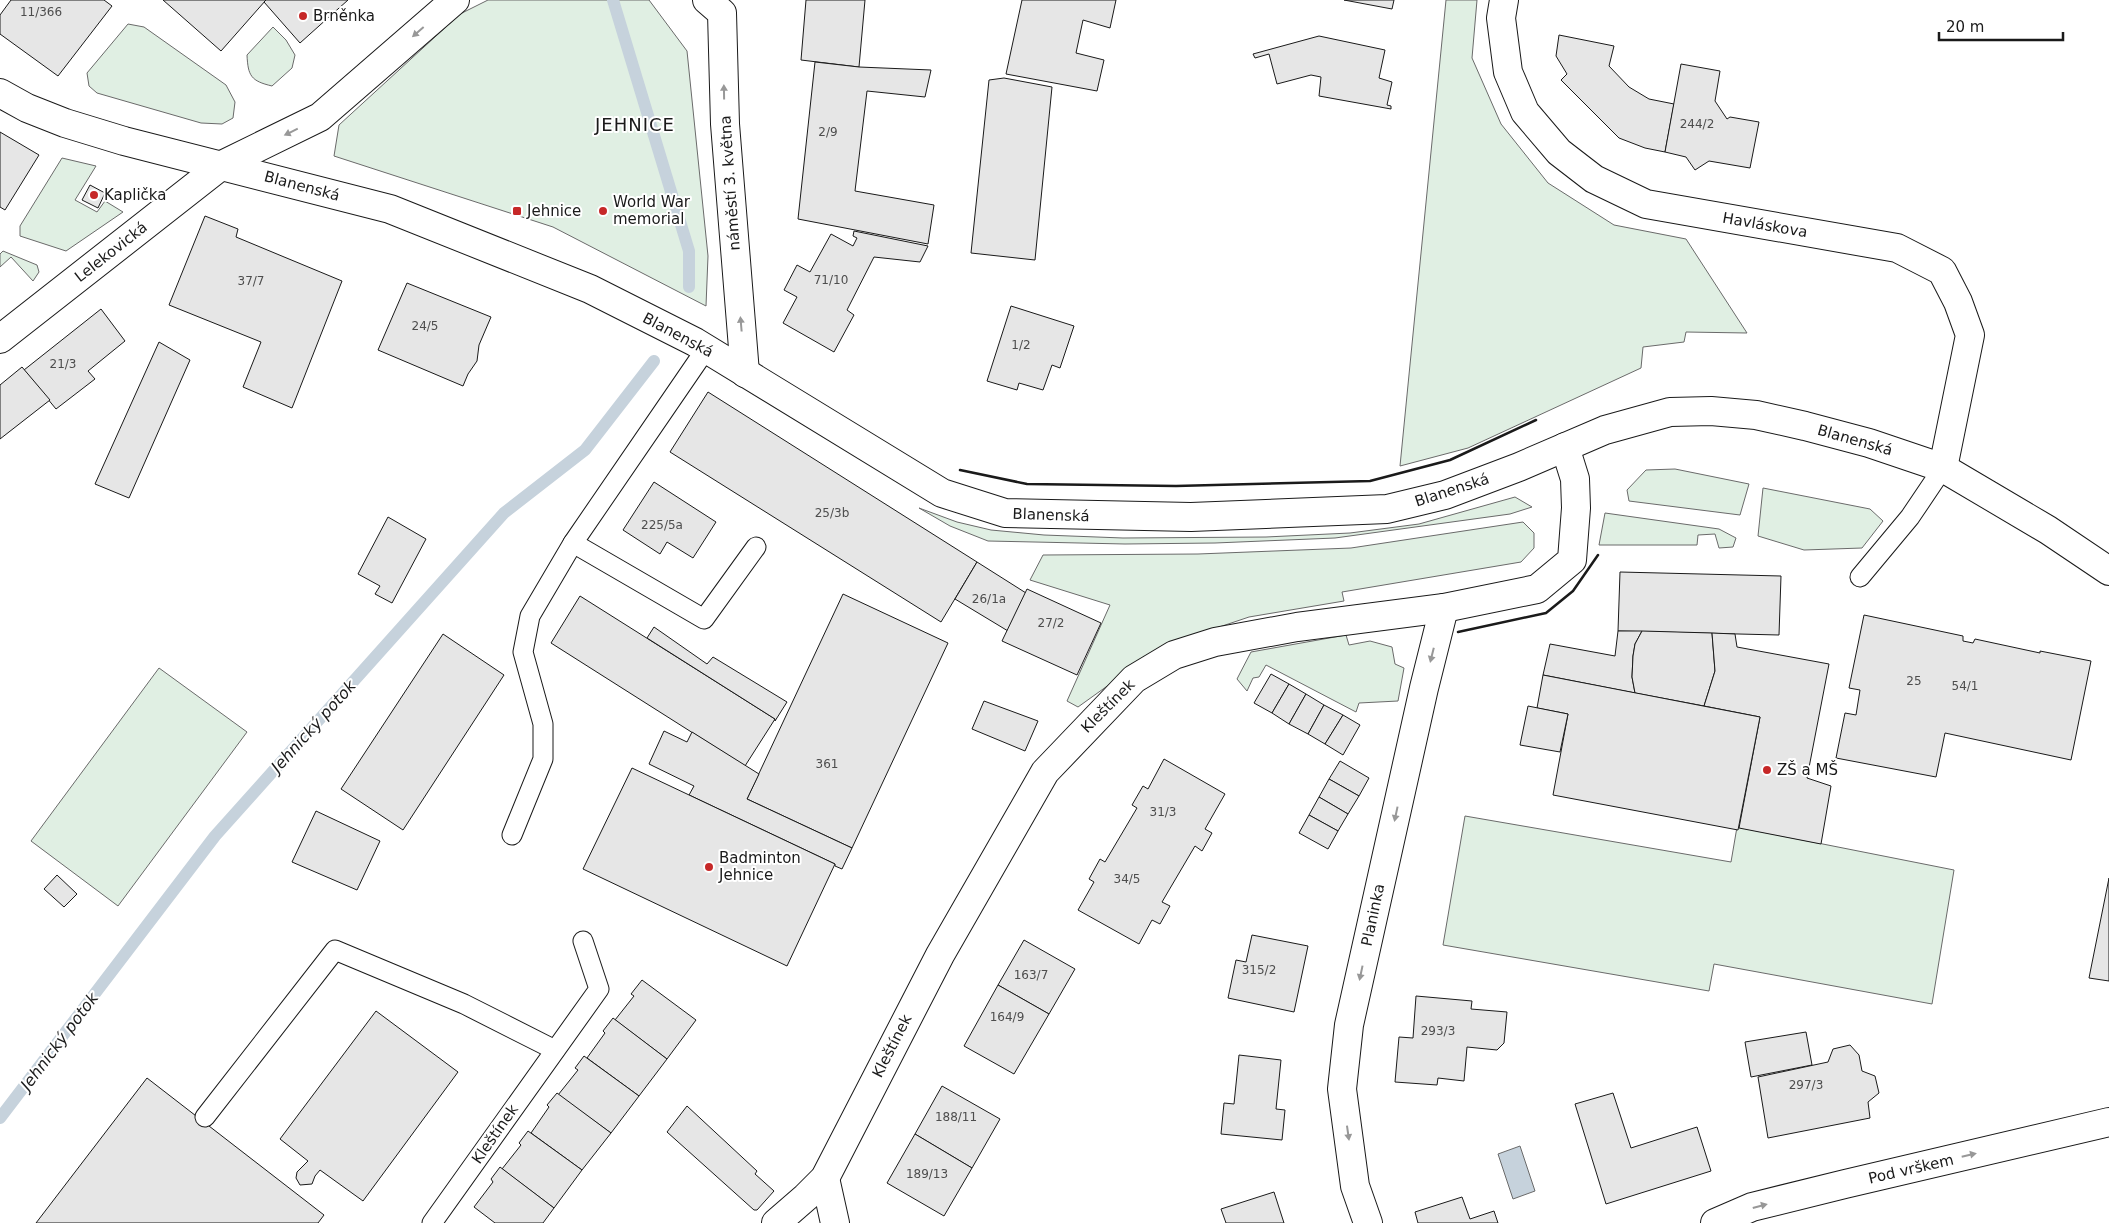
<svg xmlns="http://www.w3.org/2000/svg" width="2109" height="1223" viewBox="0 0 2109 1223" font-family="'DejaVu Sans',sans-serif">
<rect width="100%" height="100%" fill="#fff"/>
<g fill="#e0efe3" stroke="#6a6a6a">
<path d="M488,0h161l38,51 21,205 -2,50 -153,-79 -219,-71 5,-31 121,-111z"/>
<path d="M1446,0h31l-5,58 29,66 47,59 66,42 72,14 61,94 -61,-1 -2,10 -41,5 -2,21 -173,80 -68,18z"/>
<path d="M128,24l16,3 82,58 9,17 -2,16 -11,6 -21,-1 -104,-30 -8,-7 -2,-13z"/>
<path d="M273,27l13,13 9,15 -3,13 -20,18c-21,-5 -24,-10 -25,-31z"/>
<path d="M62,158l34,8 -21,34 22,12 8,-11 18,11 -57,39 -46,-15v-10z"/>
<path d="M3,251l34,14 2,7 -6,9 -22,-24 -11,10v-13z"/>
<path d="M1675,469l74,15 -9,31 -111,-14 -2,-11 19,-20z"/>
<path d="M1763,488l107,21 13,12 -21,27 -58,2 -46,-14z"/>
<path d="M1515,497l17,10 -22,7 -175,24 -120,5 -90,1 -137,-3 -38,-15 -31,-18 38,14 34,8 53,5 79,3 143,-1 84,-4 69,-9z"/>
<path d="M1605,513l114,16 17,9 -3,9 -14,1 -4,-14 -17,1 -1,10h-98z"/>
<path d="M1523,522l11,11v15l-13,14 -179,30 2,9 -95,16 -86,29 -85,61 -11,-6 43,-96 -80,-25 13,-25 155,-1 153,-6z"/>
<path d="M1346,635l3,10 21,-4 22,6 3,17 9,4 -6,33 -39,2 -3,9 -90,-47 -7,12 -6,1 -6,13 -10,-12 14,-27z"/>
<path d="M159,668l88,64 -129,174 -87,-65z"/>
<path d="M1465,816l266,46 6,-35 217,43 -22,134 -218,-40 -5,27 -266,-46z"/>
</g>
<path fill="#c6d2dc" stroke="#6a6a6a" d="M1520,1146l15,45 -22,8 -15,-45z"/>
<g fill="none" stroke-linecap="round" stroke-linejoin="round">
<g stroke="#c6d2dc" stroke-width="12">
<path d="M613,0l76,251v36"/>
<path d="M0,1118l215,-282 289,-323 81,-63 69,-89"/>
</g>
</g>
<g fill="#e6e6e6" stroke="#1a1a1a">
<path d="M11,0h93l8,6 -54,70 -58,-42v-19z"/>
<path d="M163,0h103l-45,51z"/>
<path d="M266,0h82l-48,43 -36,-41z"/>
<path d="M806,0h59l-6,67 -58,-7z"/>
<path d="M1022,0h94l-6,28 -27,-8 -7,33 28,7 -7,31 -91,-17z"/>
<path d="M1344,0h50l-2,9z"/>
<path d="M1559,35l55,11 -5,20 20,21 20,12 25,5 -9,48 -20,-4 -26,-10 -58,-58 6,-6 -11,-18z"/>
<path d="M1319,36l66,14 -6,28 13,4 -5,23 4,1v3l-72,-13 2,-19 -10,-2 -34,9 -8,-30 -14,4 -2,-4z"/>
<path d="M815,62l44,5 72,3 -6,27 -58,-6 -12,100 79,14 -6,39 -130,-25z"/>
<path d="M1681,64l39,7 -5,30 12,18 3,-2 29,5 -9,46 -41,-7 -14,9 -9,-13 -21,-5z"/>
<path d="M1004,78l48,9 -17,173 -64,-7 18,-173z"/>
<path d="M0,132l39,23 -34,55 -5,-3z"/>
<path d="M90,185l15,8 -7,15 -16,-8z"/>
<path d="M205,216l33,13 -2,8 106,44 -50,127 -49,-21 18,-45 -92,-37z"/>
<path d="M854,231l74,15 -8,16 -46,-5 -27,53 7,5 -20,37 -51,-29 14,-26 -13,-7 13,-25 13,7 21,-38 22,12 4,-8 -4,-2z"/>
<path d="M407,283l84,34 -12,28 -2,16 -9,13 -5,12 -85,-36z"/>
<path d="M1011,306l63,20 -14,42 -8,-3 -9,25 -24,-7 -2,7 -30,-9z"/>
<path d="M101,309l24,32 -37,30 7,8 -39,30 -32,-39z"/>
<path d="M159,342l31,18 -61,138 -34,-14z"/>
<path d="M22,367l28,33 -50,39v-54z"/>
<path d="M708,392l269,170 -36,60 -271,-170z"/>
<path d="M654,482l62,40 -23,36 -26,-16 -7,12 -37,-24z"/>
<path d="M388,517l38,22 -34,64 -17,-9 5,-8 -22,-12z"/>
<path d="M977,562l49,31 -18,38 -53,-32z"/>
<path d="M1620,572l161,4 -2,59 -161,-4z"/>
<path d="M1027,589l74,34 -24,52 -75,-34z"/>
<path d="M843,594l105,49 -96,205 -105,-49z"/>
<path d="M580,596l195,123 -30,47 -194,-123z"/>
<path d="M1864,615l99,21v5l10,2 2,-4 65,14v-2l51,10 -20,99 -126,-27 -9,44 -100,-19 9,-45 11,2 4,-25 -11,-2z"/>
<path d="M654,627l53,37 6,-7 74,45 -12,19v-2l-128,-81z"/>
<path d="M1618,631h24l-7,13 -2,12 -1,21 3,16 -92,-18 7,-31 65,12z"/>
<path d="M1642,631l70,2 3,38 -11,35 -69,-13 -3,-16 1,-21 2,-12z"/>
<path d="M1712,633l23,1 2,13 92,17 -22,114 24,8 -10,58 -82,-16 21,-111 -56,-11 11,-35z"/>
<path d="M443,634l61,41 -101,155 -62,-41z"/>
<path d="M1271,674l18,10 -17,29 -18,-10z"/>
<path d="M1543,675l217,42 -22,113 -185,-35 15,-81 -31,-6z"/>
<path d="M1289,684l17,10 -17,30 -17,-11z"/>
<path d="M1306,694l18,11 -16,29 -19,-10z"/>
<path d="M984,701l54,20 -13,30 -53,-22z"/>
<path d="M1324,705l19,10 -18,29 -17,-10z"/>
<path d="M1528,706l40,8 -8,38 -40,-7z"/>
<path d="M1343,715l17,10 -17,30 -18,-11z"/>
<path d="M664,731l23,11 5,-10 67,42 -12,25 105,49 -10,21 -7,-3v-2l-146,-69 5,-9 -45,-22z"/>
<path d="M1164,759l61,35 -20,35 7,4 -10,18 -7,-5 -33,56 8,4 -10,18 -8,-4 -13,24 -61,-34 16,-28 -5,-3 11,-20 5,3 32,-54 -5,-3 11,-19 5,3z"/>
<path d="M1340,761l29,17 -10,18 -30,-17z"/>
<path d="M632,768l203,96 -48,102 -204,-97z"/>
<path d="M1329,779l30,17 -11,18 -29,-17z"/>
<path d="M1319,797l29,17 -10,17 -29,-16z"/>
<path d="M316,811l64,30 -23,49 -65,-28z"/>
<path d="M1309,815l29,16 -10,18 -29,-16z"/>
<path d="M57,875l20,19 -13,13 -20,-18z"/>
<path d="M2109,878v103l-20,-3z"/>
<path d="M1252,935l56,11 -14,66 -66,-14 8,-38 10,2z"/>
<path d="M1024,940l51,29 -26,45 -51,-29z"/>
<path d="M642,980l54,40 -29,39 -52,-39 19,-24 -3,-2z"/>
<path d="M998,985l51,29 -35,60 -50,-28z"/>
<path d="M1416,996l56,5 -1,8 36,3 -3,31 -7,7 -30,-3 -3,34 -26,-3 -1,7 -42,-3 4,-45 14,1z"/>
<path d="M376,1011l82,61 -95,129 -43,-31 -5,6 -3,8 -12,1 -4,-7 1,-6 11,-11 -28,-22z"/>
<path d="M613,1018l54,41 -28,37 -52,-38 18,-25 -2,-2z"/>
<path d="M1806,1032l6,33 -61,12 -6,-35z"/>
<path d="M1850,1045l9,10 3,16 13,5 4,17 -11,9 2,16 -102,20 -10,-61 70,-15 5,-13z"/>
<path d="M1239,1055l42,5 -5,49 9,1 -3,30 -61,-6 3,-31 10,1z"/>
<path d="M584,1056l55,40 -28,37 -53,-38 20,-25 -3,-2z"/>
<path d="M147,1078l177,137 -6,8h-282z"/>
<path d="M942,1086l58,33 -28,49 -57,-34z"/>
<path d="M557,1093l54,40 -29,37 -51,-37 18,-26 -2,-2z"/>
<path d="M1613,1093l18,55 66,-21 14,44 -105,33 -31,-100z"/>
<path d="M687,1106l70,65 -2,3 19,17 -17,19h-3l-87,-78z"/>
<path d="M528,1131l54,39 -28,38 -52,-39 19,-24 -2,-2z"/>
<path d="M915,1134l57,34 -28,48 -57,-33z"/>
<path d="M500,1167l54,41 -11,15h-48l-21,-16 19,-25 -2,-3z"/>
<path d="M1274,1192l10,31h-58l-5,-14z"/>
<path d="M1462,1197l8,22 24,-8 4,12h-80l-3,-11z"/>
</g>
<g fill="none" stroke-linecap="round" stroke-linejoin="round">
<defs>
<g id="lane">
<path d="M706,349l-133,194 131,76 52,-72"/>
<path d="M1860,577l50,-60 33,-49"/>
<path d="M512,835l31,-76v-35l-20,-72 7,-36 43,-73"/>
<path d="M205,1117l130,-167 129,54 91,46"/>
<path d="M432,1223l167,-234 -16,-48"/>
</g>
<g id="street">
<path d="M707,0l15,13 3,111 20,249"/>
<path d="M1504,0l-3,18 7,54 17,40 34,40 35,27 52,25 251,44 45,23 16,31 12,33 -27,133"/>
<path d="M0,339l222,-174 98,-48 135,-117"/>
<path d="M825,1178l10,45"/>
<path d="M776,1223l30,-26 19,-19 115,-223 105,-183 89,-93 40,-24 41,-13 82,-15 147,-19 93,-19 35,-29 4,-52 -1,-29 -10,-32"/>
<path d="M1368,1223l-13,-37 -13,-97 7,-64 75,-337 20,-80"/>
<path d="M1715,1223l37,-16 93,-23 264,-62"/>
</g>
<path id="secondary" d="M0,93l27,15 38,15 59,18 266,68 200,80 105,53 247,151 63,20 186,4 196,-8 58,-14 74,-28 86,-37 65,-18 41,-1 45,4 49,11 64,17 74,25 105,62 61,41"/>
</defs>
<use href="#lane" stroke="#1a1a1a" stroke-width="21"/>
<use href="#street" stroke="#1a1a1a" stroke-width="30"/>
<use href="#secondary" stroke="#1a1a1a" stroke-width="30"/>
<use href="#lane" stroke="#fff" stroke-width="19"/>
<use href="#street" stroke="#fff" stroke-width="28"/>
<use href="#secondary" stroke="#fff" stroke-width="28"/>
<g stroke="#1a1a1a" stroke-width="2.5">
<path d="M960,470l67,14 149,2 194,-5 80,-21 86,-40"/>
<path d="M1458,632l88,-19 27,-22 25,-36"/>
</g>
</g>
<defs><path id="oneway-solid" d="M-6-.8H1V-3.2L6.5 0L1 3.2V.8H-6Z" transform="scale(1.25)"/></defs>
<g fill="#989898">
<use href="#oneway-solid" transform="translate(418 32) rotate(139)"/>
<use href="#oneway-solid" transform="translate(724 92) rotate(-91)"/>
<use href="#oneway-solid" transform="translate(291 132) rotate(154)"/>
<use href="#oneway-solid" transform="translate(741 324) rotate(-95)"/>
<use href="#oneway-solid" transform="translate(1432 655) rotate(104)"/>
<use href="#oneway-solid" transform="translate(1396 814) rotate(102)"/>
<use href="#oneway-solid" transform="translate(1361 973) rotate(102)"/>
<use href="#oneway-solid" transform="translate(1348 1133) rotate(82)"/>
<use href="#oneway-solid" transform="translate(1969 1155) rotate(-13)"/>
<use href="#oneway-solid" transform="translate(1760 1206) rotate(-15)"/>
</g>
<g fill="#c62828" stroke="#fff" stroke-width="2">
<circle cx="303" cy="16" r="5"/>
<circle cx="94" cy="195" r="5"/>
<rect x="512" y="206" width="10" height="10" rx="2.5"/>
<circle cx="603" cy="211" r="5"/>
<circle cx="1767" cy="770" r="5"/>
<circle cx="709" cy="867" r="5"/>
</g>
<g text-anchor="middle" stroke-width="4" stroke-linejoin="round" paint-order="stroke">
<g font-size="12" fill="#4d4d4d">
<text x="41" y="16">11/366</text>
<text x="1697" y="128">244/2</text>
<text x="828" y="136">2/9</text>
<text x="831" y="284">71/10</text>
<text x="251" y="285">37/7</text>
<text x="425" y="330">24/5</text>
<text x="1021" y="349">1/2</text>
<text x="63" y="368">21/3</text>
<text x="832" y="517">25/3b</text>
<text x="662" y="529">225/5a</text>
<text x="989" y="603">26/1a</text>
<text x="1051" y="627">27/2</text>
<text x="1914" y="685">25</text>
<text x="1965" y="690">54/1</text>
<text x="827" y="768">361</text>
<text x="1163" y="816">31/3</text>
<text x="1127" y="883">34/5</text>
<text x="1259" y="974">315/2</text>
<text x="1031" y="979">163/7</text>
<text x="1007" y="1021">164/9</text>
<text x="1438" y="1035">293/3</text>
<text x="1806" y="1089">297/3</text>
<text x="956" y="1121">188/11</text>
<text x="927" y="1178">189/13</text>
</g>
<g font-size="15" fill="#1a1a1a" stroke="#fff" text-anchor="start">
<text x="313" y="21">Brněnka</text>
<text x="104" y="200">Kaplička</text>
<text x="613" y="207">World War<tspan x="613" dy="17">memorial</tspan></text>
<text x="527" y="216">Jehnice</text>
<text x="1777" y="775">ZŠ a MŠ</text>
<text x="719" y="863">Badminton<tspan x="719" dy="17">Jehnice</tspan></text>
</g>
<g font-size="15" fill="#1a1a1a" stroke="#fff">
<text transform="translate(730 183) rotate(-94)" y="5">náměstí 3. května</text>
<text transform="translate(302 186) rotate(15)" y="5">Blanenská</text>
<text transform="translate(1765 225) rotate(10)" y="5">Havláskova</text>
<text transform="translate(111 252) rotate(-38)" y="5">Lelekovická</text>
<text transform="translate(678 335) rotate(28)" y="5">Blanenská</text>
<text transform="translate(1855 440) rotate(16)" y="5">Blanenská</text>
<text transform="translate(1452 490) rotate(-18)" y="5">Blanenská</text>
<text transform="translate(1051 515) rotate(2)" y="5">Blanenská</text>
<text transform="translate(1108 706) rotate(-45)" y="5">Kleštínek</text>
<text transform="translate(1373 915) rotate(-78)" y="5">Planinka</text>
<text transform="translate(892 1046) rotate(-63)" y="5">Kleštínek</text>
<text transform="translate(495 1134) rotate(-55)" y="5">Kleštínek</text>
<text transform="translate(1911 1169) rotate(-13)" y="5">Pod vrškem</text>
</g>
<g font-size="16" font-style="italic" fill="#1a1a1a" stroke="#fff">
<text transform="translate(313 726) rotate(-48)" y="6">Jehnický potok</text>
<text transform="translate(59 1041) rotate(-53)" y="6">Jehnický potok</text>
</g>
<g font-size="18" letter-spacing="1" fill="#1a1a1a" stroke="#fff">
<text x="635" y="131">JEHNICE</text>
</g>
</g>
<path d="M1939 32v8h124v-8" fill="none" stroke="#1a1a1a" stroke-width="2.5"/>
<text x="1946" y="32" font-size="15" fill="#1a1a1a" stroke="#ffffff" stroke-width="4" paint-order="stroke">20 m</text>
</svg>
